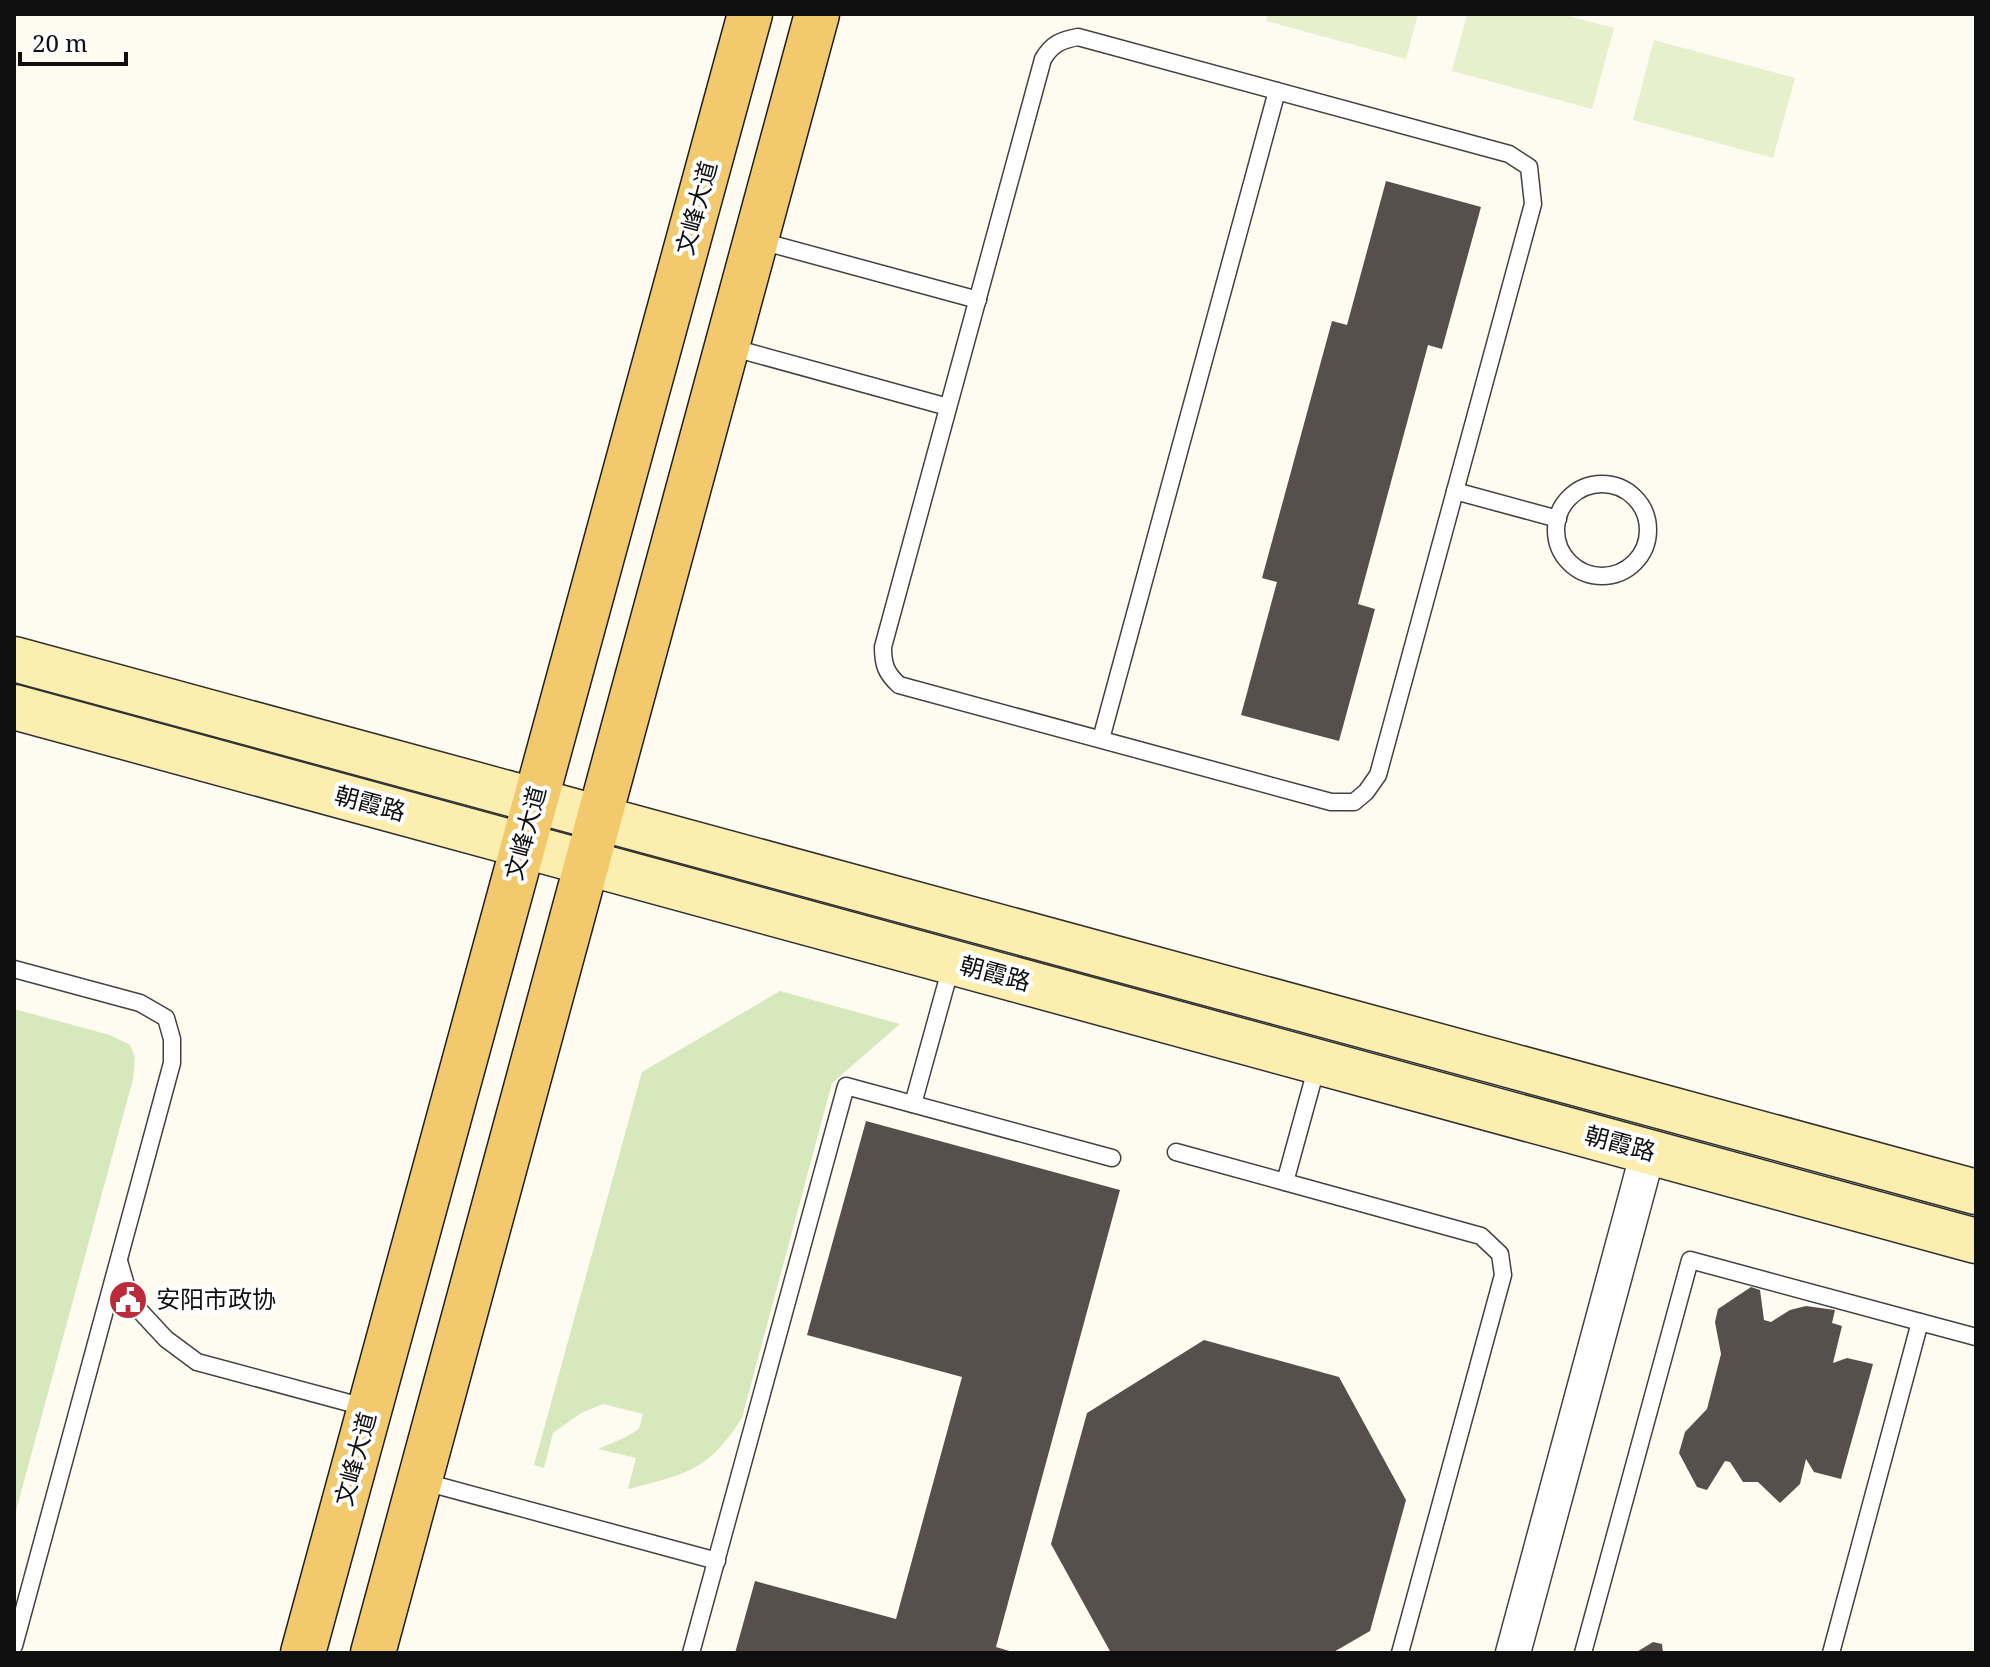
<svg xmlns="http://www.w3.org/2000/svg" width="1990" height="1667" viewBox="0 0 1990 1667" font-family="'Noto Serif','Noto Sans SC',serif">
<rect width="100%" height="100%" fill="#fefbf1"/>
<g fill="#d6e8bc">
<path d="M780,991l120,33 -68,59 -90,335c-34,53 -55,56 -114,71l8,-31 -38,-9 26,-11 15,-9 4,-15 -40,-10 -22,9 -28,20 -9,35 -10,-3 108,-393z"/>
<path d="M14,1009l96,26 20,10 5,12 -2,22 -119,439z"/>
</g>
<g fill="#e6f0cd">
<path d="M1268,14h150l-12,45 -140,-38z"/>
<path d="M1467,14h94l53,14 -22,81 -140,-38z"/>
<path d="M1654,40l141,38 -22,80 -140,-38z"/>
</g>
<g fill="#574f4c">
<path d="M1386,181l95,26 -39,142 -14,-4 -70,259 17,5 -36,132 -98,-26 36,-133 -15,-4 70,-257 15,4z"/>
<path d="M866,1121l254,69 -124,457 20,6h-281l20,-72 141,38 66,-242 -155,-42z"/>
<path d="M1751,1287l9,3 4,30 7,2 19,-12 16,-4 29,4 -3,13 10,3 -9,37 14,-5 26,6 -32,115 -27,-7 -8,-13 -6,25 -20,19 -22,-21h-15l-13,-20 -5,-1 -18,29 -10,-3 -18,-34 6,-21 22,-23 14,-55 -6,-32 3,-13z"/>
<path d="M1204,1340l135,37 67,123 -36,131 -38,22h-221l-60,-109 36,-131z"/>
<path d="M1653,1642l9,2 1,9h-28z"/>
</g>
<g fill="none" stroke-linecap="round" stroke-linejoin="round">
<defs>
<g id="lane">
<path d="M1078,37l431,117 20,13 4,37 -155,571 -12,17 -12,10h-23l-432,-117c-13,-12 -16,-20 -16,-38l160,-588c9,-15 18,-19 35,-22z"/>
<path d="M757,240l221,60"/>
<path d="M730,347l218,60"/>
<circle cx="1602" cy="530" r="46"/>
<path d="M1455,491l103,28"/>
<path d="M1101,739l176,-648"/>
<path d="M14,969l126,34 26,15 6,21v24l-158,583"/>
<path d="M1318,1062l-33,120 196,54 19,18 3,21 -103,378"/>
<path d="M913,1104l39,-141"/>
<path d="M1176,1152l109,30"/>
<path d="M119,1261l9,31 12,19 26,28 31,23 171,46"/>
<path d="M421,1481l296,80"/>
<path d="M691,1653l155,-567 266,72"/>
<path d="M1583,1653l107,-393 230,62"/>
<path d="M1831,1653l89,-331 56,15"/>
</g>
<path id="street" d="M1513,1653l135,-501"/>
<g id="secondary">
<path d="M14,659l1962,533"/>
<path d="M14,707l1962,534"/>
</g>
<g id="primary">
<path d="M303,1653l447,-1639"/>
<path d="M373,1653l444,-1639"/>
</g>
</defs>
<use href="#lane" stroke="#424242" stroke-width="19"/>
<use href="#street" stroke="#424242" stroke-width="37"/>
<use href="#secondary" stroke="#313131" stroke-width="47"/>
<use href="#primary" stroke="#202020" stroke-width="47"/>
<use href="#lane" stroke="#fff" stroke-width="16"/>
<use href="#street" stroke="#fff" stroke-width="34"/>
<use href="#secondary" stroke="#fceeaf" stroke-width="44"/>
<use href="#primary" stroke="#f3c96d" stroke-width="44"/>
</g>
<defs>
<symbol id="civic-disc" viewBox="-11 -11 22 22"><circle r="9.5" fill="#ba2c3c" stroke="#fff"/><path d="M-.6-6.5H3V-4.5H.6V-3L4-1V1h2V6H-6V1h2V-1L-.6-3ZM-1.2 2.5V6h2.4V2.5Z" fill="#fff"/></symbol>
</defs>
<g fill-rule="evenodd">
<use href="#civic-disc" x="106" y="1278" width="44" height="44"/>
</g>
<g text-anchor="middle" stroke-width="8" stroke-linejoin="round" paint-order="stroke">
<g font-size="24" fill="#0f0f0f" stroke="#fff">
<text transform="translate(697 208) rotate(-75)" y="8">文峰大道</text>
<text transform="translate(370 804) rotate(15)" y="8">朝霞路</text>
<text transform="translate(526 833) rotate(-75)" y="8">文峰大道</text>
<text transform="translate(995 974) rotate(15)" y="8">朝霞路</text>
<text transform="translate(1620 1144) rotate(15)" y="8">朝霞路</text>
<text transform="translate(356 1459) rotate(-75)" y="8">文峰大道</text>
</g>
<g font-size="24" fill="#0f0f0f" stroke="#fff" text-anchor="start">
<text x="156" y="1308">安阳市政协</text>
</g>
</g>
<rect width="1990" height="1667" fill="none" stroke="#0f0f0f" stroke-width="32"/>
<path d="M20 52v12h106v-12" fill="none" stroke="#0f0f0f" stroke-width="4"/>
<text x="32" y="52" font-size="24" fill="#0f0f0f" stroke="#ffffff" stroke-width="6" paint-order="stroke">20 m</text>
</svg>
